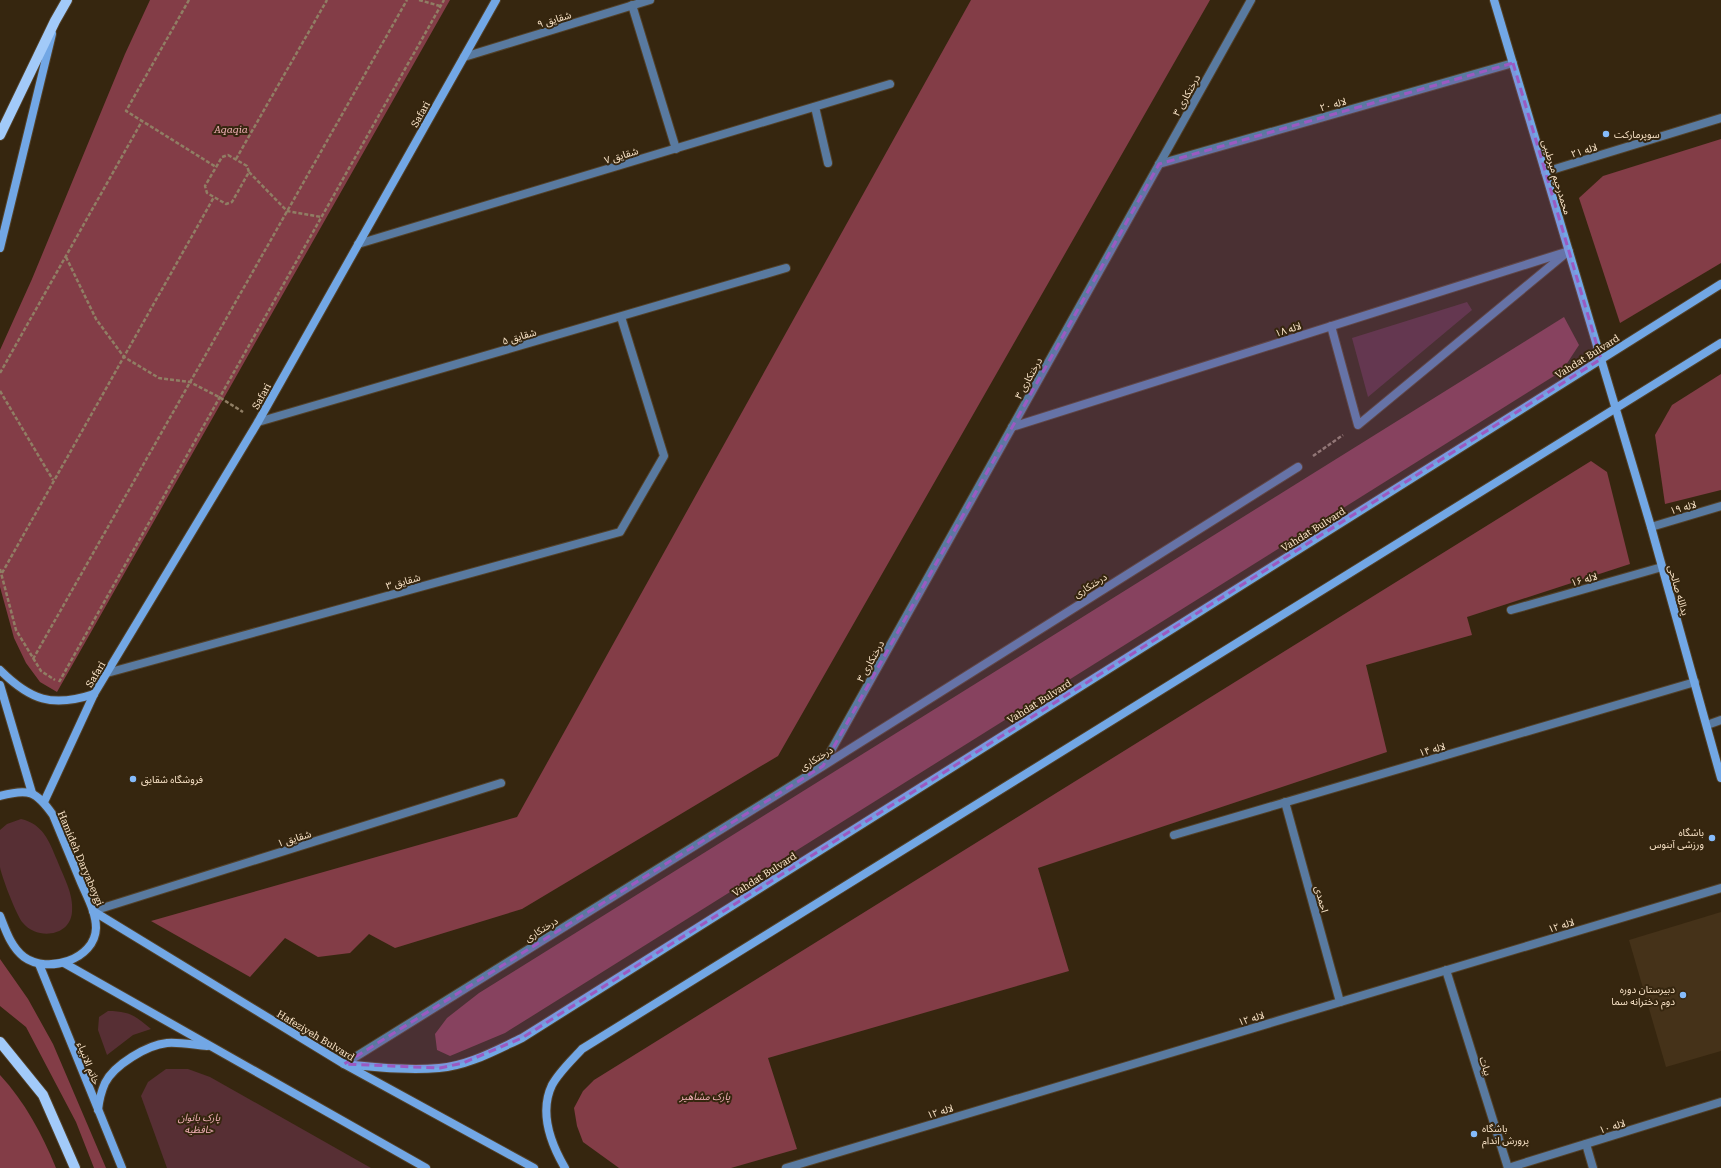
<svg xmlns="http://www.w3.org/2000/svg" width="1721" height="1168" viewBox="0 0 1721 1168" font-family="'Roboto Serif','Noto Sans Arabic',serif">
<rect width="100%" height="100%" fill="#36260f"/>
<path fill="#453219" d="M1721,912v139l-55,16 -37,-127z"/>
<g fill="#572f34">
<path d="M1467,302l5,8 -104,87 -16,-59z"/>
<path d="M21,819c22,5 28,22 36,41 6,16 17,34 15,52 -2,25 -35,28 -49,11 -6,-6 -22,-48 -23,-56 0,-12 0,-25 0,-37l7,-6z"/>
<path d="M108,1011c21,0 28,5 43,18l-18,6 -26,20 -9,-25 1,-13z"/>
<path d="M166,1069h22l22,8 161,91h-204l-26,-72 7,-14z"/>
</g>
<g fill="#833d47">
<path d="M150,0h300l-393,692 -17,-10 -14,-19 -12,-25 -14,-51v-237l32,-71 93,-225z"/>
<path d="M971,0h239l-432,756 -256,153 -127,39 -26,-14 -19,19 -32,4 -33,-19 -35,39 -99,-56 366,-104z"/>
<path d="M1721,139v124l-101,60 -41,-125 24,-22z"/>
<path d="M1564,317l15,28 -17,26 -1057,662 -55,23 -13,-6 -2,-16 12,-16 32,-25z"/>
<path d="M1721,374v116l-56,14 -10,-69 17,-30z"/>
<path d="M1591,461l16,11 23,92 -163,53 5,18 -106,30 21,87 -349,116 31,103 -301,87 29,91 -66,19h-112l-36,-26 -6,-16 -3,-18 9,-17 11,-11z"/>
<path d="M0,959l28,40 25,45 53,124h-12l-18,-46 -50,-95 -26,-21z"/>
<path d="M0,1075c25,27 42,59 56,93h-56z"/>
</g>
<g fill="none" stroke-linecap="round" stroke-linejoin="round">
<defs>
<g id="street">
<path d="M632,5l44,144"/>
<path d="M464,57l186,-57"/>
<path d="M815,107l13,56"/>
<path d="M1159,164l354,-101"/>
<path d="M1545,172l176,-54"/>
<path d="M358,244l532,-160"/>
<path d="M1331,326l27,99 207,-171"/>
<path d="M258,422l528,-154"/>
<path d="M1012,427l557,-176"/>
<path d="M1651,527l70,-21"/>
<path d="M1511,610l151,-43"/>
<path d="M107,673l513,-141 44,-76 -43,-139"/>
<path d="M1707,725l14,-5"/>
<path d="M823,765l428,-765"/>
<path d="M1285,802l55,200"/>
<path d="M1174,835l521,-153"/>
<path d="M93,911l408,-128"/>
<path d="M1446,970l62,198"/>
<path d="M344,1064l479,-298 475,-299"/>
<path d="M1586,1144l7,24"/>
<path d="M786,1168l935,-280"/>
<path d="M1508,1168l213,-66"/>
</g>
<g id="secondary">
<path d="M1494,0l157,527 70,251"/>
<path d="M0,248l52,-214"/>
<path d="M0,670c30,30 52,38 94,24"/>
<path d="M0,685l32,108"/>
<path d="M0,796c29,-8 36,-5 53,19 9,22 18,43 27,65 6,15 16,31 16,48 -1,32 -49,46 -72,29 -13,-10 -18,-26 -24,-41"/>
<path d="M44,802l50,-108 164,-272 238,-422"/>
<path d="M93,911l251,153 190,104"/>
<path d="M64,963l362,205"/>
<path d="M39,964l83,204"/>
<path d="M344,1064c32,3 64,7 95,4 29,-2 57,-18 83,-30l1199,-754"/>
<path d="M98,1110c1,-9 3,-18 7,-27 9,-18 42,-38 62,-40 13,-1 27,2 40,3"/>
<path d="M565,1168c-14,-24 -26,-56 -13,-83 7,-13 20,-25 30,-36l1139,-706"/>
</g>
<g id="primary">
<path d="M0,135l55,-114 12,-21"/>
<path d="M0,1042l43,53 32,73"/>
</g>
</defs>
<use href="#street" stroke="#524129" stroke-width="10"/>
<use href="#secondary" stroke="#524129" stroke-width="10"/>
<use href="#primary" stroke="#524129" stroke-width="12"/>
<g stroke="#907e64" stroke-width="2.5" stroke-dasharray="4 2" stroke-linecap="butt">
<path d="M189,0l-63,111 90,56"/>
<path d="M419,0l21,6"/>
<path d="M228,155l19,11 2,6 -17,30 -6,2 -19,-11 -2,-7 17,-29z"/>
<path d="M236,159l91,-159"/>
<path d="M249,172l38,39 34,6"/>
<path d="M66,257l30,62 28,38 35,21 31,4 29,15 24,15"/>
<path d="M0,373l142,-252"/>
<path d="M0,391l53,89"/>
<path d="M1313,456l30,-21"/>
<path d="M0,569l16,61 25,41 14,9"/>
<path d="M2,573l212,-376"/>
<path d="M33,659l374,-659"/>
<path d="M59,682l385,-682"/>
</g>
<use href="#street" stroke="#597aa0" stroke-width="8"/>
<use href="#secondary" stroke="#72a7e5" stroke-width="8"/>
<use href="#primary" stroke="#a2caf9" stroke-width="10"/>
</g>
<path fill="#9b5ac2" fill-opacity="0.2" stroke="#9b5ac2" stroke-width="3" stroke-dasharray="8 5" stroke-linejoin="round" d="M1513,63l88,296 -1079,679 -59,25 -23,5 -96,-4 479,-298 336,-602z"/>
<g fill="#85bbfb" stroke="#36260f" stroke-width="1.5">
<circle cx="1606" cy="134" r="4"/>
<circle cx="133" cy="779" r="4"/>
<circle cx="1712" cy="838" r="4"/>
<circle cx="1683" cy="995" r="4"/>
<circle cx="1474" cy="1134" r="4"/>
</g>
<g text-anchor="middle" stroke-width="4" stroke-linejoin="round" paint-order="stroke">
<g font-size="10" fill="#fbe5c9" stroke="#36260f">
<text transform="translate(554 19) rotate(-17)" y="4">شقایق ۹</text>
<text transform="translate(1186 95) rotate(-61)" y="4">درختکاری ۳</text>
<text transform="translate(1333 104) rotate(-16)" y="4">لاله ۲۰</text>
<text transform="translate(420 114) rotate(-61)" y="4">Safari</text>
<text transform="translate(1584 150) rotate(-17)" y="4">لاله ۲۱</text>
<text transform="translate(621 155) rotate(-17)" y="4">شقایق ۷</text>
<text transform="translate(1557 177) rotate(73)" y="4">محمدرحیم میرطیبی</text>
<text transform="translate(1288 329) rotate(-18)" y="4">لاله ۱۸</text>
<text transform="translate(519 336) rotate(-16)" y="4">شقایق ۵</text>
<text transform="translate(1587 356) rotate(-32)" y="4">Vahdat Bulvard</text>
<text transform="translate(1028 378) rotate(-61)" y="4">درختکاری ۳</text>
<text transform="translate(261 396) rotate(-61)" y="4">Safari</text>
<text transform="translate(1683 507) rotate(-16)" y="4">لاله ۱۹</text>
<text transform="translate(1313 529) rotate(-32)" y="4">Vahdat Bulvard</text>
<text transform="translate(1584 579) rotate(-16)" y="4">لاله ۱۶</text>
<text transform="translate(403 581) rotate(-15)" y="4">شقایق ۳</text>
<text transform="translate(1090 585) rotate(-32)" y="4">درختکاری</text>
<text transform="translate(1679 590) rotate(74)" y="4">یدالله صالحی</text>
<text transform="translate(870 661) rotate(-61)" y="4">درختکاری ۳</text>
<text transform="translate(95 674) rotate(-59)" y="4">Safari</text>
<text transform="translate(1039 701) rotate(-32)" y="4">Vahdat Bulvard</text>
<text transform="translate(1432 749) rotate(-16)" y="4">لاله ۱۴</text>
<text transform="translate(816 758) rotate(-32)" y="4">درختکاری</text>
<text transform="translate(294 838) rotate(-17)" y="4">شقایق ۱</text>
<text transform="translate(81 858) rotate(67)" y="4">Hamideh Daryabeygi</text>
<text transform="translate(764 874) rotate(-32)" y="4">Vahdat Bulvard</text>
<text transform="translate(1322 899) rotate(75)" y="4">احمدی</text>
<text transform="translate(1561 925) rotate(-17)" y="4">لاله ۱۲</text>
<text transform="translate(541 929) rotate(-32)" y="4">درختکاری</text>
<text transform="translate(1251 1018) rotate(-17)" y="4">لاله ۱۲</text>
<text transform="translate(316 1035) rotate(31)" y="4">Hafeziyeh Bulvard</text>
<text transform="translate(89 1063) rotate(68)" y="4">خاتم الانبیاء</text>
<text transform="translate(1486 1066) rotate(73)" y="4">بیات</text>
<text transform="translate(940 1111) rotate(-17)" y="4">لاله ۱۲</text>
<text transform="translate(1612 1126) rotate(-17)" y="4">لاله ۱۰</text>
</g>
<g font-size="10" font-style="italic" fill="#f2b2b8" stroke="#36260f">
<text x="231" y="133">Aqaqia</text>
<text x="705" y="1100">پارک مشاهیر</text>
<text x="199" y="1121">پارک بانوان<tspan x="199" dy="12">حافظیه</tspan></text>
</g>
<g font-size="10" fill="#fbe5c9" stroke="#36260f" text-anchor="start">
<text x="1614" y="138">سوپرمارکت</text>
<text x="141" y="783">فروشگاه شقایق</text>
<text x="1704" y="836" text-anchor="end">باشگاه<tspan x="1704" dy="12">ورزشی آبنوس</tspan></text>
<text x="1675" y="993" text-anchor="end">دبیرستان دوره<tspan x="1675" dy="12">دوم دخترانه سما</tspan></text>
<text x="1482" y="1132">باشگاه<tspan x="1482" dy="12">پرورش اندام</tspan></text>
</g>
</g>
</svg>
